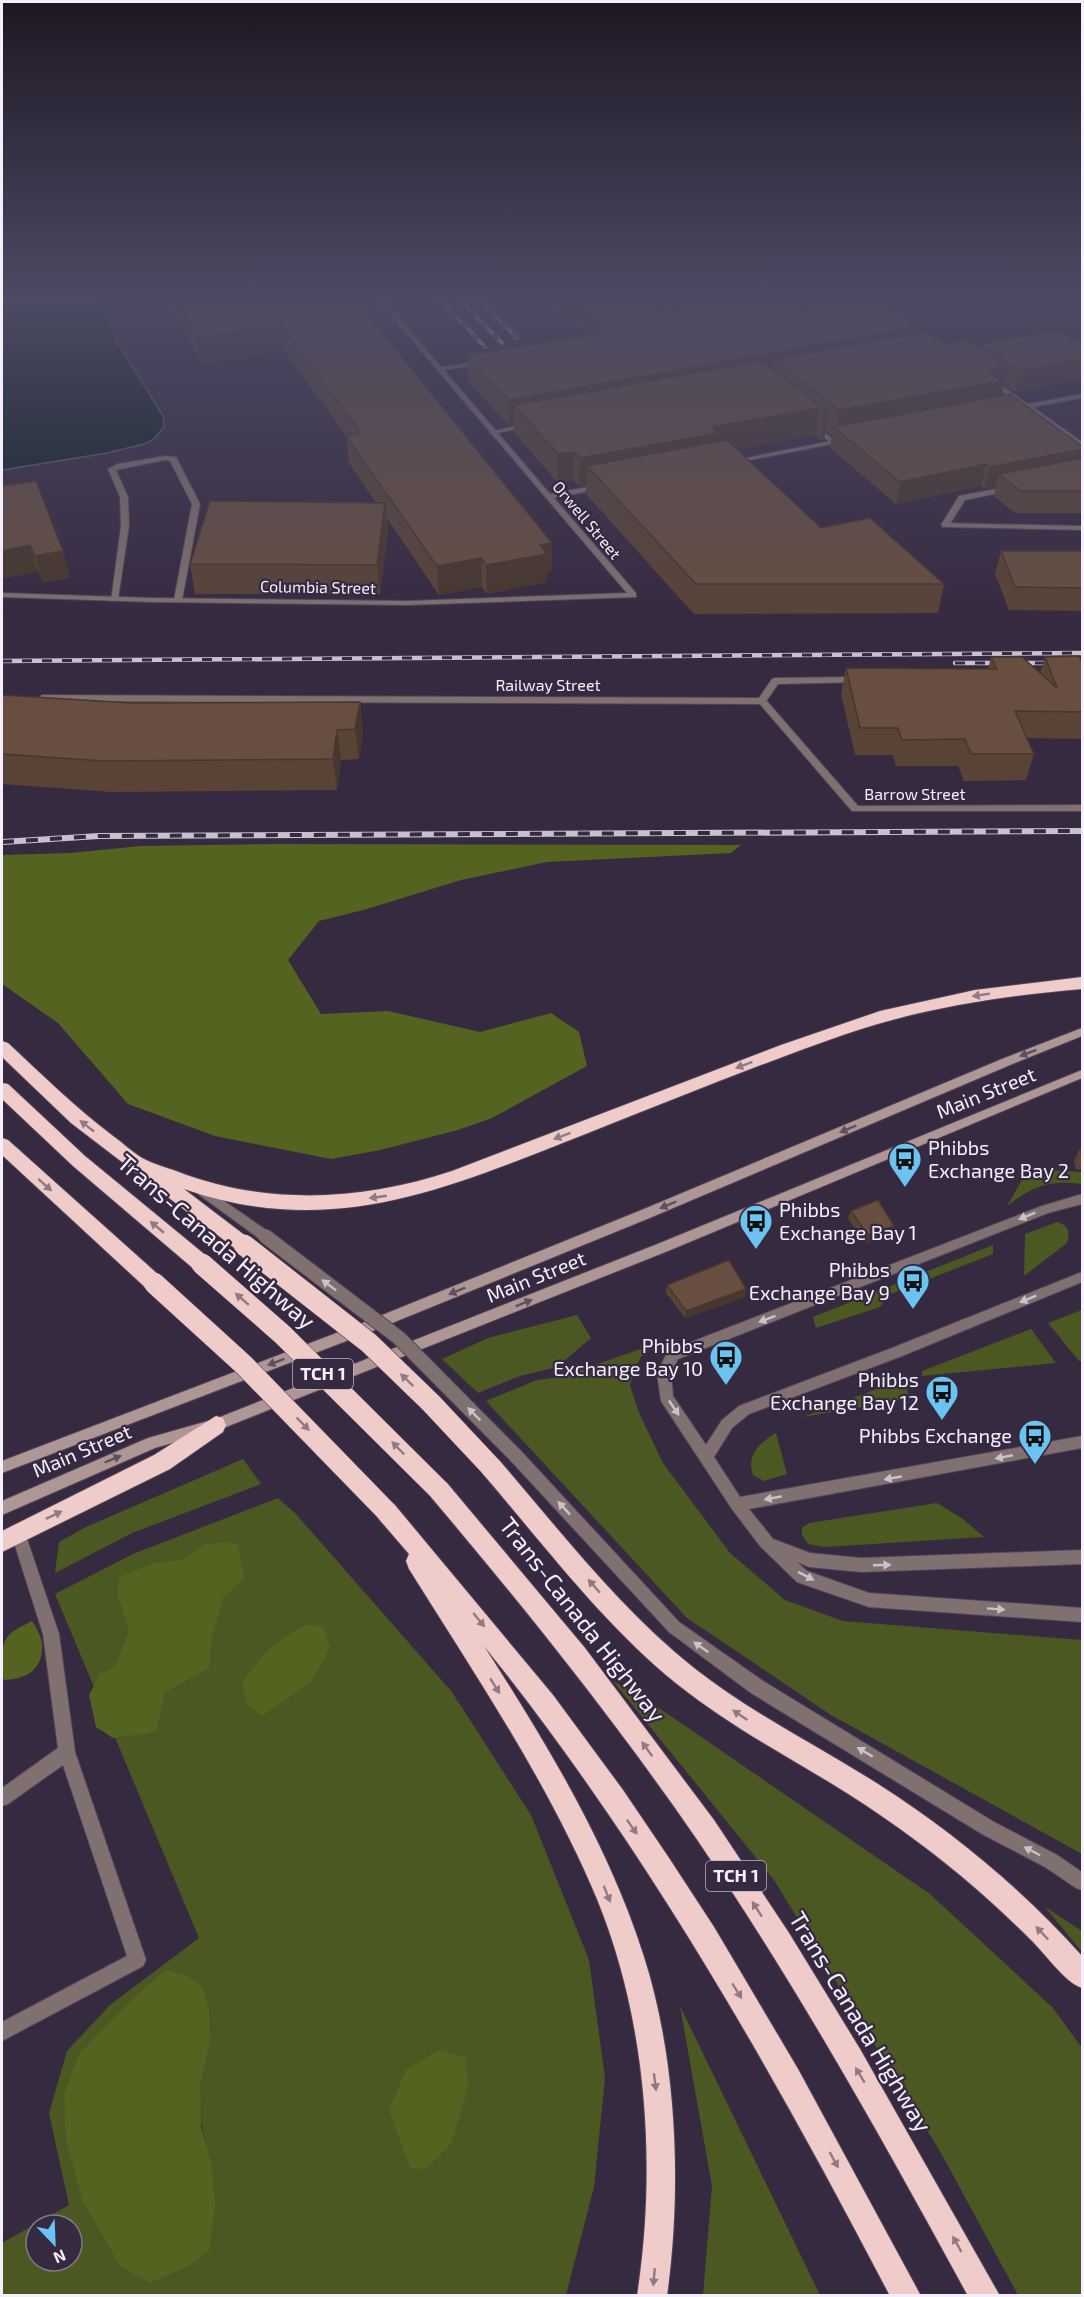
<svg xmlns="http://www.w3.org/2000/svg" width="1084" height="2297" viewBox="0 0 1084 2297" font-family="'Exo 2',sans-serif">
<rect width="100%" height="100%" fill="#362a40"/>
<g fill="#4b5822" fill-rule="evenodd">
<path d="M1046,1170l36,2v12c-33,-4 -49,2 -75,22l16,-28z"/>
<path d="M1057,1222c12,4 13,9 10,21l-43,33 1,-42z"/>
<path d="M993,1245v9l-105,41 -8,12 -64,21 -3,-11z"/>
<path d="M1082,1310v51h-3l-31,-38z"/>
<path d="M577,1315l14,23 -34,29 -37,9 -42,17 -36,-34 46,-21z"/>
<path d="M1031,1329l25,34 -134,13v-5z"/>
<path d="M655,1344l-14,13 -8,16 -3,13 10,29 23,48 67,90 55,47 58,21 239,19v214l-251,-139 -144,-97 -201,-217 51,-21 23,-3z"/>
<path d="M900,1380l7,5 1,14 -105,18z"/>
<path d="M776,1433l11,41 -23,7 -11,-6c-7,-19 6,-32 23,-42z"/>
<path d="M243,1459l18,25 -129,49 -77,40 4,-31 27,-15z"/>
<path d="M278,1498l18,16 156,178 79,123 58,145 16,118 -11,109 -28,108h-564v-52l67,-38 -20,-92 18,-62 43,-46 89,-67 -144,-344 78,-40zM167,1969c22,7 21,7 34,27 20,30 3,56 -1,88 -3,27 3,52 11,77l-131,-109 58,-59zM36,2225h36v36h-36z"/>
<path d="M937,1503l26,16 21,18 -159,10 -17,-3 -6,-9v-7l7,-5z"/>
<path d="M613,1681l30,16 287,197 123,114 29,40v247h-64l-77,-142 -167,-273z"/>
<path d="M1045,1907l37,24v21z"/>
<path d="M680,2006l140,289h-117l9,-109z"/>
</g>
<g fill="#546320">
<path d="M276,844l465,1 -10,8 -184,9 -86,18 -94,29 -48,12 -31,39 33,54 67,-3 92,21 71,-19 28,19 8,34 -95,52 -34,12 -78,20 -49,9 -116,-23 -87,-32 -70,-81 -56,-39v-129l68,-2 71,-7z"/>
<path d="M226,1542l12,3 6,33 -21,21 -11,37 -3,32 -44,24 -9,40 -43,6 -17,-11 -7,-32 11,-21 15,-7 14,-37 -11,-34 1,-19 36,-14 28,-3 22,-16z"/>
<path d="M32,1621c4,6 9,15 10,22 2,26 -15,36 -38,37 -3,-7 -2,-13 -2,-20 0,-26 9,-28 30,-39z"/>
<path d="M306,1625l17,1 7,22 -19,34 -49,34 -16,-12 -4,-21c19,-28 33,-42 64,-58z"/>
<path d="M167,1969l21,7 14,10 7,23 2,28 -11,48 1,42 10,34 4,45 -6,44 -18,15 -41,18 -30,-17 -37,-65 -17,-60 -2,-47 16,-42 58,-59z"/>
<path d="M439,2050l27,8 2,30 -17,56 -26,25 -15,-1 -21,-58 17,-40z"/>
</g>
<path fill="#0e1f21" stroke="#535d63" stroke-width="1.5" d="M2,299h95l19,41 47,76 1,11 -11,13 -9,4 -37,9 -105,17z"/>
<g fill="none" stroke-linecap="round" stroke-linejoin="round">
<defs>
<g id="service">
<path d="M530,423l3,2 -1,1 -40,8 -3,-2z"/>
<path d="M811,425h4l20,16v2h-4l-20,-16z"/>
<path d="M165,456l11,1 24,47 -18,96 -4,2 -4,-2 18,-96 -22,-43 -5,-1 -49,10 12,27 1,29 -11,73 -7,2 10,-75 -1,-29 -12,-28 10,-5z"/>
<path d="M1011,486l4,2 -1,2 -49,10 -17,27 -7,-2 18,-29z"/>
<path d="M859,677l4,3 -1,2 -84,2 -13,19 -3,1 -720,-3 -4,-3 4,-3 717,3 13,-19 3,-1z"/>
<path d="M198,1183l71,49 2,4 -2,4h-8l-67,-49 -2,-3 2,-3z"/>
<path d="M1082,1194v10l-34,9 -370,146 -7,14 2,23 33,49 16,-25 17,-14 153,-58 190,-76v10l-180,74 -153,58 -17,14 -18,29 26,40 342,-61v12l-333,61 24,30 37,14 51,5 221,-8v14l-221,8 -52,-5 -12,-5 10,9 62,22 213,15v14l-213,-15 -72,-25 -37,-36 -28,-37 -71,-108 -4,-28 11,-22 374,-145z"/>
<path d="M516,1450l5,1 158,171 84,59 231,141 63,33 25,17v18l-6,-2 -31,-21 -63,-33 -231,-141 -82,-61 -158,-171 -2,-5 2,-5z"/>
<path d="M18,1526l5,2 2,5 34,101 16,118 71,208 -3,6 -141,75v-19l125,-66 -64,-191 -55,39 -6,2v-18l56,-40 -15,-114 -32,-101 2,-5z"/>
</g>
<g id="minor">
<path d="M377,299h6l58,68 44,-6 1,1 -3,2 -39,6 106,124 54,-10v4l-50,10 82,95v4l-229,8 -255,-3 -150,-5v-4l150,5 255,3 220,-8z"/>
<path d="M988,379h4l36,25 54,-10v4l-49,9 49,35v5l-56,-39 -17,2v-2l12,-3 -33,-24z"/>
<path d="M846,438l4,2 -2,1 -118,23 -4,-2z"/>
<path d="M942,523l140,3v4l-137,-3h-3z"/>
<path d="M762,698l3,1 93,107 224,-1v6h-230l-93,-108 -1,-2z"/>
</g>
<g id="secondary">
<path d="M1082,1028v8l-72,29 -358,152 -277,113 -373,143v-12l363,-139 279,-113 358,-150z"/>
<path d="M1082,1070v8l-414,173 -447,178 -66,19 -153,67v-14l146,-63 67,-19 445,-176z"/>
</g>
<g id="motorway">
<path d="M1082,977v12c-82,7 -161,19 -239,46 -86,30 -171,65 -255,98 -138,54 -254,108 -404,56l67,51 3,5 -3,5 -7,3 -7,-3 -166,-127 -69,-66v-16l6,2c34,32 68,65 105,93 10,7 19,16 29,22 11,6 23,9 34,13 89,35 186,30 276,0l329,-126 99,-34 95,-21z"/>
<path d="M2,1083l6,1 77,72 124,102 3,6 -3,6 -7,2 -7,-2 -122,-104 -71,-67z"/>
<path d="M2,1138l6,2 153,137 3,6 -3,6 -7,2 -7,-2 -145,-134z"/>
<path d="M216,1416l7,2 3,7 -3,7 -53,37 -168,83v-21l152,-76z"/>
<path d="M491,1457l8,3c62,72 121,149 195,208 57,45 123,77 184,116 75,48 145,106 204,172v32c-18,-6 -37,-35 -52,-49 -22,-22 -46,-44 -70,-64 -40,-33 -82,-63 -126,-90 -53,-32 -108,-62 -157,-101 -74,-60 -132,-138 -194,-210l-3,-7 3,-7z"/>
<path d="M439,1480l8,3 138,165 129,172 75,113 71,116 140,247h-32c-85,-156 -172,-312 -272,-458 -82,-119 -172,-231 -265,-341l-3,-7 3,-7z"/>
<path d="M386,1501l8,3 159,191 70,95 46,68 45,69 84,142 123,227h-31c-119,-228 -245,-450 -406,-650 63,98 125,200 160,311 33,103 38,231 23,339h-30c20,-130 10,-275 -40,-397 -49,-117 -121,-223 -188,-330l-3,-8 3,-7 -31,-36 -3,-7 3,-7z"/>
</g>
</defs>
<use href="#service" stroke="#51455a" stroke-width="2"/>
<use href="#minor" stroke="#51455a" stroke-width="2"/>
<use href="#secondary" stroke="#51455a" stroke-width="2"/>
<use href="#motorway" stroke="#51455a" stroke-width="2"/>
<use href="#service" fill="#807170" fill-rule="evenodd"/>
<use href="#minor" fill="#807170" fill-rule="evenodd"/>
<use href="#secondary" fill="#ad9694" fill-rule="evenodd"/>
<use href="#motorway" fill="#efcbc9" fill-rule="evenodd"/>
<defs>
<g id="rail-far2">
<path d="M440,299l45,48"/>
<path d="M459,299l43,44"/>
<path d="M478,299l39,39"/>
</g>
<g id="rail-far1">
<path d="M2,661l1080,-8"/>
<path d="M955,663h127"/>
</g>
<path id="rail" d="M2,842l97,-6 983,-5"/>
</defs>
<use href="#rail-far2" stroke="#c8c0d0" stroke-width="4"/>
<use href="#rail-far1" stroke="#c8c0d0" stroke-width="4.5"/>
<use href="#rail" stroke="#c8c0d0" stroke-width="6"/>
<use href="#rail-far2" stroke="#362a40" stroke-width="2" stroke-dasharray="8" stroke-linecap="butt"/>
<use href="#rail-far1" stroke="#362a40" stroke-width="3" stroke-dasharray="10" stroke-linecap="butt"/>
<use href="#rail" stroke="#362a40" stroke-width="4" stroke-dasharray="12" stroke-linecap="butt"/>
<defs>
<path id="service-bridge" d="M265,1236l134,102 117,118"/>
<g id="motorway-bridge">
<path d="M244,1245l125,98 62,60 60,64"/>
<path d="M202,1264l81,71 156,155"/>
<path d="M154,1283l90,82 142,146"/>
</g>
</defs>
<use href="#service-bridge" stroke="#51455a" stroke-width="16" stroke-linecap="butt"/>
<use href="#motorway-bridge" stroke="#51455a" stroke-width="22" stroke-linecap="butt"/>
<use href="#service-bridge" stroke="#807170" stroke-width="14"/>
<use href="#motorway-bridge" stroke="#efcbc9" stroke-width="21"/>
</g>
<g fill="#594337">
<path d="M102,299h253l197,244v28l-5,1v10l-60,12 -5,-7 -43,8 -52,-77 1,14 -8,62h-185l-5,-30 186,-61 -27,-40 -3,-27 -61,-85 -83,12 -30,-56 -63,8z"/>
<path d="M549,299h240l16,11 112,24 28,10 34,4 1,-4 79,-14 -44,62 -11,-8 -2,10 -4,1 -1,1 86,62v55h-68l-21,-17 2,-10 -12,3 -3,-3 -85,18 -66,-56 2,-12 -6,-6 -2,10h-3l-6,-5 -79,14 85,79 123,56 -6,29 -244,1 -108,-120v-9l-7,1 -6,-6 -15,3 -44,-51v-7l-5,1 -41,-45 -1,-26 121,-19z"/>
<path d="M2,486l61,65 7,27 -27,4z"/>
<path d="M1001,551h82v60l-74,-1 -14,-36z"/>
<path d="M991,657l49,16 5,-16 38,7v75l-56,-1 7,16 -8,26 -62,1 -6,-15h-62l-3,-11h-38l-14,-61 5,-26 142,1z"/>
<path d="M2,695l129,8 229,-1 3,30 -4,27 -18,1 -4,30 -226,2 -109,-8z"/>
<path d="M1083,1147v22l-7,1 -2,-9 6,-13z"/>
<path d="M851,1211l43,15 -2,8 -26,9 -18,-24z"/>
<path d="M667,1285l78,12 -60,21 -19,-25z"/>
</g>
<g fill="#48372d">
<path d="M106,299h64l2,8 -63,8z"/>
<path d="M737,299h36l-162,33 -11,-10v17l-8,1 1,-19z"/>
<path d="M281,325l4,26 -83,12 -5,-26z"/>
<path d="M918,327l-4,25 -140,7 -2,19 -258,27v20l-5,1v-26z"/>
<path d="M1083,359v20l-68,13 5,-21z"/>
<path d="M1008,367l-6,27 -4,1 -3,13 -159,21 3,-19 149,-39z"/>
<path d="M819,408l-4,27 -99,18 -129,13 -1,19 -7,1 1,-28 132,-31z"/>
<path d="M828,412l-4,28h-3l4,-27z"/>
<path d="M1083,449v7l-4,14 -80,4 -3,12 -12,3 6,-22z"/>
<path d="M574,452l-1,28 -15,3v-29z"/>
<path d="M986,464l-5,22 -85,18 4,-22z"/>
<path d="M385,503l3,29 -8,62 -3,-29z"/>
<path d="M552,543v28l-5,1v10l-60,12 -1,-29 54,-20z"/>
<path d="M30,545l8,27 -36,7v-28z"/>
<path d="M63,551l7,27 -27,4 -8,-26z"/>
<path d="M481,558l1,29 -43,8 -2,-29z"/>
<path d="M360,702l3,30 -4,27 -4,-30z"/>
<path d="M337,730l4,30 -4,30 -4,-31z"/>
<path d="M894,1226l-2,8 -26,9 2,-8z"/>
<path d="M746,1289l-1,8 -60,21 1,-7z"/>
</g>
<g fill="#674e40" stroke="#48372d" stroke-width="1.5">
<path d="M176,299h179l197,244 -12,2 7,9 -61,11 -5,-7 -44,8 -91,-130 15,-3 -80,-108 -84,12z"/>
<path d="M569,299h168l-144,22z"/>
<path d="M752,299h37l16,11 73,-11 40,28 -409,73 -42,-45 144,-23 -11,-10z"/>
<path d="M1059,330l24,15v14l-63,12 -40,-27z"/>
<path d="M927,332l18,12 23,-4 40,27 -20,4 13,10 -162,29 -65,-51z"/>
<path d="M762,361l66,51 -3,1 -6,-5 -107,19 6,6 -138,25 -6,-6 -16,2 -44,-49z"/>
<path d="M1010,394l73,53v2l-93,18 -4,-3 -86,18 -66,-55z"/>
<path d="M727,440l94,88 49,-10 74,66h-248l-109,-118z"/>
<path d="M1083,458v33h-63l-21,-17z"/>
<path d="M36,481l27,70 -28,5 -5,-11 -28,6v-65z"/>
<path d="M210,501l175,2 -8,62 -187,-1z"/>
<path d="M1001,551h82v37l-68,-1z"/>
<path d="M1079,656l4,8v48l-68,-1 19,43h-63l-6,-15 -63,1 -4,-12h-38l-14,-60 151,1 -6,-12h31l35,31 -12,-31z"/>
<path d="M2,695l129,8 229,-1 -5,27 -18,1 -4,29 -230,2 -101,-7z"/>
<path d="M1083,1147v9h-1l-2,-8z"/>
<path d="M878,1200l16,26 -26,9 -17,-24z"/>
<path d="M729,1260l17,29 -60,22 -19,-26z"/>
</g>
<defs><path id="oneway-solid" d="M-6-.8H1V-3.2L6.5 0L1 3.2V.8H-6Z" transform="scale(1.5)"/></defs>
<g fill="#927a84">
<use href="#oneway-solid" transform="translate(981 995) rotate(171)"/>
<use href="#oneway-solid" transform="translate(744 1065) rotate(159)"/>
<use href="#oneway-solid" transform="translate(87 1126) rotate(-142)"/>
<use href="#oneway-solid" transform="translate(562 1136) rotate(159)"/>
<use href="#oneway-solid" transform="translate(45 1185) rotate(42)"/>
<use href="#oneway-solid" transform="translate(378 1197) rotate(172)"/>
<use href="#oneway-solid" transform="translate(157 1227) rotate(-140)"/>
<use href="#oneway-solid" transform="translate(242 1299) rotate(-139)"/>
<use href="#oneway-solid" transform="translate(407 1380) rotate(-136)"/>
<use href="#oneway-solid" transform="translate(303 1424) rotate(45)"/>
<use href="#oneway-solid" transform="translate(398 1448) rotate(-134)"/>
<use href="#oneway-solid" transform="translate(54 1515) rotate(-26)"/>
<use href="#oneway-solid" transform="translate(594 1586) rotate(-131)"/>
<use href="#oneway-solid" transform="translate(479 1620) rotate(51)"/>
<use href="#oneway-solid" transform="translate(495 1686) rotate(58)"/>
<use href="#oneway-solid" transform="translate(740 1715) rotate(-146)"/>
<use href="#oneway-solid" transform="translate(647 1749) rotate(-126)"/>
<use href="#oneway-solid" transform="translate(632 1827) rotate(55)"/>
<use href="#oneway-solid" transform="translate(607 1894) rotate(68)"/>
<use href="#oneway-solid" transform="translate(757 1909) rotate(-123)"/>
<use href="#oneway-solid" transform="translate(1042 1933) rotate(-134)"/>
<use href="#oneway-solid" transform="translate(737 1991) rotate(58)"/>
<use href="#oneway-solid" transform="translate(860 2075) rotate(-121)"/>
<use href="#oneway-solid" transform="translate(655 2082) rotate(83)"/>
<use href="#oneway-solid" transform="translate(834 2160) rotate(61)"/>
<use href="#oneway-solid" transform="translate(957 2244) rotate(-119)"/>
<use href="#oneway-solid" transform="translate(654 2277) rotate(95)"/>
</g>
<g fill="#60505d">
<use href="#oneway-solid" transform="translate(1028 1053) rotate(159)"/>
<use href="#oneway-solid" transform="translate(848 1129) rotate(157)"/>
<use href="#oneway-solid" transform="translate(668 1205) rotate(157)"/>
<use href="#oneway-solid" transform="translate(457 1291) rotate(158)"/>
<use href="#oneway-solid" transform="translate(524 1303) rotate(-22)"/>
<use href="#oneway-solid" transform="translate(276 1362) rotate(159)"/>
<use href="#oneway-solid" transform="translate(113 1459) rotate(-23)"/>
</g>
<g fill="#ccc2cb">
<use href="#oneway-solid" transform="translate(1027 1216) rotate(158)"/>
<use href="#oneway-solid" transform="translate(329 1285) rotate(-143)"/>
<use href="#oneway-solid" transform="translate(1028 1299) rotate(158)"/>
<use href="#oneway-solid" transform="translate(767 1319) rotate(159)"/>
<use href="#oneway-solid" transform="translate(674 1408) rotate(56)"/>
<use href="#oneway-solid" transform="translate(474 1414) rotate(-135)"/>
<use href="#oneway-solid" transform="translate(1004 1457) rotate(169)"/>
<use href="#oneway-solid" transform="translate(893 1478) rotate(170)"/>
<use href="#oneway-solid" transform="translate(773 1498) rotate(170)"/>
<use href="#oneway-solid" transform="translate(564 1508) rotate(-133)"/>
<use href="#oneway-solid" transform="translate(882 1565) rotate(-2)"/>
<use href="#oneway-solid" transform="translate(806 1576) rotate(27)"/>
<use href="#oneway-solid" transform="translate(996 1609) rotate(4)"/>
<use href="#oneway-solid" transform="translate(701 1647) rotate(-145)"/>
<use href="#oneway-solid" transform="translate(865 1752) rotate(-149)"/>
<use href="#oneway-solid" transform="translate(1032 1851) rotate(-152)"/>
</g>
<linearGradient id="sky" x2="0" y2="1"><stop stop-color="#1e1723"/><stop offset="0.48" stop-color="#4c4a64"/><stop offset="1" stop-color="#4c4a64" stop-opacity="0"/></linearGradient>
<rect width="1084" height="620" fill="url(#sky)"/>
<defs>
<symbol id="bus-pin" viewBox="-11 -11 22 30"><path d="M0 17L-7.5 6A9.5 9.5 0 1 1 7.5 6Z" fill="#6bc3f2" stroke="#362a40"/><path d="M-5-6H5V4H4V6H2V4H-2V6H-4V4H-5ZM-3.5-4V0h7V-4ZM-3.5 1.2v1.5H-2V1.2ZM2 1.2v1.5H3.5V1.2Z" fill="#111"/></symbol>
</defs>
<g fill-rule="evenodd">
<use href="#bus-pin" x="886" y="1140" width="38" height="52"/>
<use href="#bus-pin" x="737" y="1202" width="38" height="52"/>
<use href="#bus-pin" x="894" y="1262" width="38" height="52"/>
<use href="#bus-pin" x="707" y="1338" width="38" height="52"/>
<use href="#bus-pin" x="923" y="1373" width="38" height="52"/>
<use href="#bus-pin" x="1016" y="1417" width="38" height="52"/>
</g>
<g text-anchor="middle" stroke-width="4.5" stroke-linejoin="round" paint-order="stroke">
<g font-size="16" fill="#f5eefc" stroke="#362a40">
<text transform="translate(587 520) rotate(50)" y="6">Orwell Street</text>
<text transform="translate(318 587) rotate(1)" y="6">Columbia Street</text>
<text x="548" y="691">Railway Street</text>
<text x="915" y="800">Barrow Street</text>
</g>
<g fill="#362a40" stroke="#bcb3c4" stroke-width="1.5">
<rect x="293" y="1359" width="60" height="30" rx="4.5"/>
<rect x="706" y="1861" width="60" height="30" rx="4.5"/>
</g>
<g font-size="18" font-weight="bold" fill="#f5eefc">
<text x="323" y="1380">TCH 1</text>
<text x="736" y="1882">TCH 1</text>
</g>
<g font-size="20" fill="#f5eefc" stroke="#362a40">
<text transform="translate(986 1093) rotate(-22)" y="7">Main Street</text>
<text transform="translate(536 1277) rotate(-22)" y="7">Main Street</text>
<text transform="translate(82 1451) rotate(-23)" y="7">Main Street</text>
</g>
<g font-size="20" fill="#f5eefc" stroke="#362a40" text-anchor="end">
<text x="928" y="1155" text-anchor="start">Phibbs<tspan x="928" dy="23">Exchange Bay 2</tspan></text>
<text x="779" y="1217" text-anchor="start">Phibbs<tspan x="779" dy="23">Exchange Bay 1</tspan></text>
<text x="890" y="1277">Phibbs<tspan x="890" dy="23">Exchange Bay 9</tspan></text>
<text x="703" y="1353">Phibbs<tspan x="703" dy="23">Exchange Bay 10</tspan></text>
<text x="919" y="1387">Phibbs<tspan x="919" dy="23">Exchange Bay 12</tspan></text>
<text x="1012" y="1443">Phibbs Exchange</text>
</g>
<g font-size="24" fill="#f5eefc" stroke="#362a40">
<text transform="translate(216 1242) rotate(41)" y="8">Trans-Canada Highway</text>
<text transform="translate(582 1620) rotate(52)" y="8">Trans-Canada Highway</text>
<text transform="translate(860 2022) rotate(59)" y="8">Trans-Canada Highway</text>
</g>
</g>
<rect width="1084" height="2297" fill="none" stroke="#f5eefc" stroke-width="6"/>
<g transform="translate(54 2243) rotate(157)"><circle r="28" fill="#362a40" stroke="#82788b" stroke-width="1.5"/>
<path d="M0-4.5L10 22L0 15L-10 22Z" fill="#6bc3f2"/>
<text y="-9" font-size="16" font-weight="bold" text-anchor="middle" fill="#f5eefc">N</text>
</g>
</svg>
